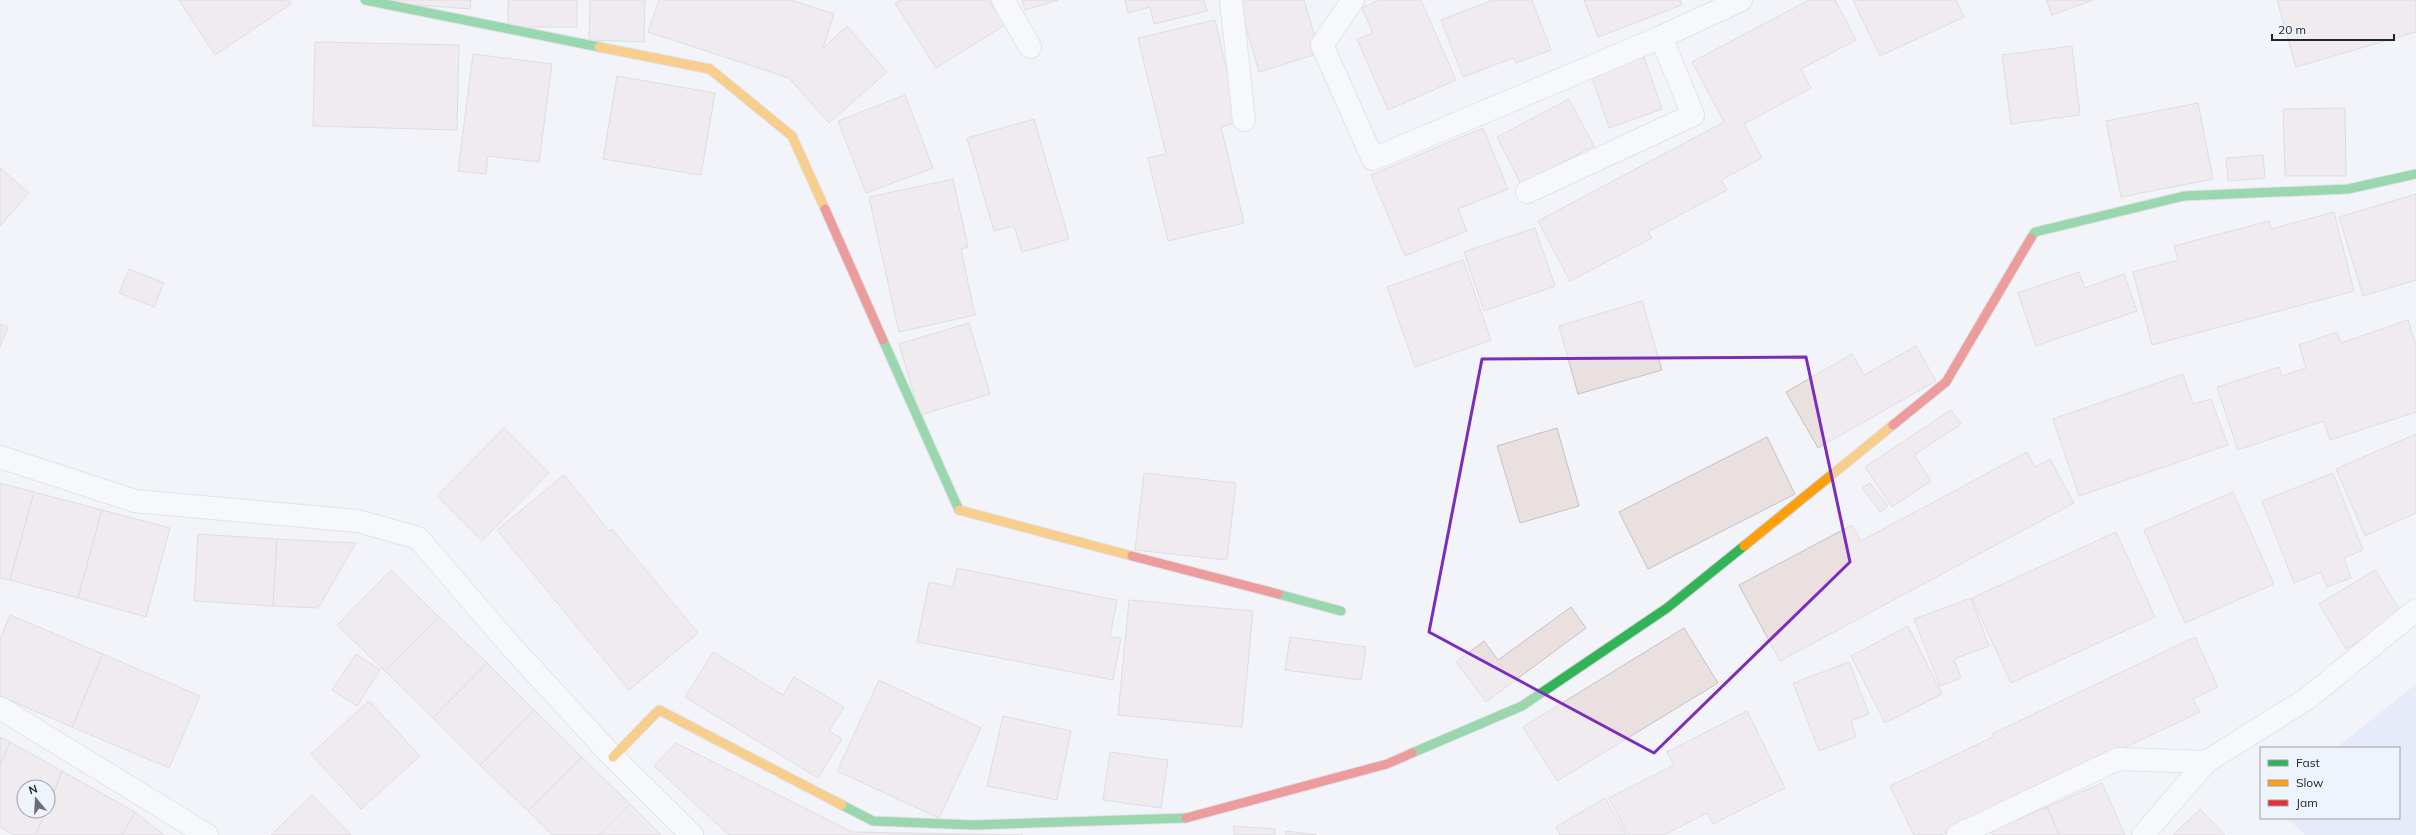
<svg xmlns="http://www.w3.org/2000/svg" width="2416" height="835" viewBox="0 0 2416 835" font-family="Mulish,sans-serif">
<rect width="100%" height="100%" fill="#f2f4f9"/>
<path fill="#d5dff5" d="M2416,684v151h-111l-18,-17h112v-70h-63z"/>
<g fill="#eae0df" stroke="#c5c1c2">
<path d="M179,0h110l2,4 -76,51z"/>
<path d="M392,0h79l-1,9 -78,-6z"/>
<rect x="508" y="0" width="69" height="27"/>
<path d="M590,0h55l-1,42 -55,-2z"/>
<path d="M659,0h132l43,14 -11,34 24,-22 40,46 -58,51 -40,-45 -141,-46z"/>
<path d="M901,0h88l16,25 -69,43 -41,-65z"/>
<path d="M1022,0h36l-33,10z"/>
<path d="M1125,0h79l3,11 -53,13 -4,-17 -22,6z"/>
<path d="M1238,0h66l16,53 -61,19z"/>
<path d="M1379,0h42l35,80 -68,30 -31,-71 16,-6 -11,-25z"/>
<path d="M1493,0h39l19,50 -35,13 -3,-5 -50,19 -22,-57z"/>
<path d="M1584,0h96l2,5 -84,32z"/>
<path d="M1809,0h26l21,40 -55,29 10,19 -67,36 18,34 -41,22 6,10 -79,42 4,6 -82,43 -32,-60 186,-99 -32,-60z"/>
<path d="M1853,0h103l8,17 -84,39z"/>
<path d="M2046,0h47l-41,15z"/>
<path d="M2277,0h139v32l-120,35z"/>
<path d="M1215,20l24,102 -18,5 23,96 -76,18 -20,-83 18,-4 -28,-116z"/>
<path d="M315,42l144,3 -2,85 -144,-4z"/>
<path d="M2072,46l8,69 -69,9 -9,-69z"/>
<path d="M473,54l79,10 -13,98 -51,-6 -2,18 -28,-3z"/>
<path d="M1644,57l18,52 -53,19 -18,-53z"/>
<path d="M617,76l98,17 -14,82 -98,-16z"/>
<path d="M905,95l28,73 -67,25 -28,-72z"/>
<path d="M1569,99l25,47 -73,38 -24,-47z"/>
<path d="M2198,103l15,76 -92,18 -15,-76z"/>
<path d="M2345,108l1,68h-61l-2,-67z"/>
<path d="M1034,119l35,120 -47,13 -8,-26 -20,5 -27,-93z"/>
<path d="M1483,128l25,61 -50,20 9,22 -62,25 -34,-81z"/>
<path d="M2263,155l2,23 -37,3 -2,-23z"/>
<path d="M0,168l29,25 -29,33z"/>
<path d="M953,179l15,68 -7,2 14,66 -76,17 -30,-135z"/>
<path d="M2416,194v86l-53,16 -24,-79z"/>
<path d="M2334,212l20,79 -202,54 -19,-73 45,-12 -4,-14 95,-25 2,8z"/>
<path d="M1535,228l20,58 -71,25 -20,-59z"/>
<path d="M1463,260l28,80 -76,27 -28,-80z"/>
<path d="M129,269l35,14 -10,24 -35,-14z"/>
<path d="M2079,272l6,16 39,-14 13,37 -101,35 -18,-53z"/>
<path d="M1642,301l20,69 -84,24 -19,-68z"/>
<path d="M2408,320l8,25v67l-86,28 -6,-19 -86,29 -21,-63 62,-20 3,9 24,-8 -7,-23 38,-13 4,11z"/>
<path d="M969,323l21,71 -70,21 -21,-71z"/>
<path d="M0,324l8,3 -8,20z"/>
<path d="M1916,346l20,35 -118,67 -32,-56 66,-38 12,21z"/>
<path d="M2183,374l10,30 18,-5 17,46 -149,51 -26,-77z"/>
<path d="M1951,410l10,14 -47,31 17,26 -39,26 -27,-40z"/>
<path d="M504,428l45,45 -67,68 -45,-45z"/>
<path d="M1557,428l22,78 -59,17 -23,-77z"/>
<path d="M2416,434v79l-51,23 -29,-67z"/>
<path d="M1767,437l28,57 -147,75 -29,-57z"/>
<path d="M2027,452l8,15 15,-8 24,44 -294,158 -41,-76 113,-60 9,16z"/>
<path d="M1144,473l92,10 -9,77 -92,-10z"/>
<path d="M2333,473l30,77 -19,8 7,20 -24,9 -6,-15 -27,11 -32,-82z"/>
<path d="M564,475l45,56 3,-2 86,104 -69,57 -132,-160z"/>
<path d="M0,483l34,9 -24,88 -10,-2z"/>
<path d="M1870,483l18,23 -8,6 -18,-24z"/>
<path d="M34,492l68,18 -24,88 -68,-18z"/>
<path d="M2233,492l41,92 -89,39 -41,-93z"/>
<path d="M102,510l68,18 -24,89 -68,-19z"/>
<path d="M2116,532l39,85 -144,66 -39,-85z"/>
<path d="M198,534l79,5 -4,67 -79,-5z"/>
<path d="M277,539l79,4 -38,65 -45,-2z"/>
<path d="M957,568l160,32 -7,37 11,1 -8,42 -196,-38 12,-60 24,5z"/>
<path d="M391,570l48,47 -54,54 -48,-46z"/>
<path d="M2375,570l28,45 -57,34 -27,-45z"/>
<path d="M1971,598l18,48 -35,13 7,19 -21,8 -26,-67z"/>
<path d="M1129,600l124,11 -11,116 -124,-12z"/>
<path d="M1571,607l15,21 -100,74 -30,-40 28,-21 14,19z"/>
<path d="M10,615l93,39 -31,73 -72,-31v-57z"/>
<path d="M439,617l48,46 -54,55 -48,-47z"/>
<path d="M1908,626l34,68 -57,29 -34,-67z"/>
<path d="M1684,628l34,55 -161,98 -34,-54z"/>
<path d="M1290,637l76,10 -5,33 -76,-10z"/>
<path d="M2195,637l23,50 -25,12 7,13 -259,123h-27l-24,-49 103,-49 -1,-3z"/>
<path d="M713,652l70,43 11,-18 50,30 -15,24 13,8 -24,39 -133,-81z"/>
<path d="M103,654l97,42 -31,72 -97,-41z"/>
<path d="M356,654l24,16 -23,36 -25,-16z"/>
<path d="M1849,662l20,52 -18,7 5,16 -37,14 -26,-68z"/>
<path d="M487,663l47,47 -54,55 -47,-47z"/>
<path d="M879,680l102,48 -42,90 -102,-47z"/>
<path d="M369,701l51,55 -59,53 -50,-55z"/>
<path d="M534,710l48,47 -54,54 -48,-46z"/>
<path d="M1747,711l38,77 -72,36 -6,-11 -43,22h-36l-19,-37 65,-33 -7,-13z"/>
<path d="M1003,716l68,15 -14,69 -70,-14z"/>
<path d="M0,737l10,5 -10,23z"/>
<path d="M10,742l52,29 -14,35v-19h-24v24h22l-10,24h-22l-14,-8v-62z"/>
<path d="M676,743l176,89 171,3h-294l-75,-69z"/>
<path d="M1110,752l58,8 -7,48 -58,-8z"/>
<path d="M582,757l48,47 -31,31h-47l-24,-24z"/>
<path d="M62,771l73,41 -13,23h-86l10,-24h2z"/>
<path d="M2102,783l23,52h-66l-12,-28z"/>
<path d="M312,795l39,40h-80z"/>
<path d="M1605,798l21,37h-66l-4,-8z"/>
<path d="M630,804l31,31h-62z"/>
<path d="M2047,807l12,28h-66l-2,-4z"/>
<path d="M2200,809l25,26h-52z"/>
<path d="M135,812l29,23h-42z"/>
<path d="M1234,826l41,3v6h-41z"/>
<path d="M1286,831l31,4h-32z"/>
</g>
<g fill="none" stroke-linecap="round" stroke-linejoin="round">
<defs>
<g id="street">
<path d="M1003,0l27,47"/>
<path d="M1231,0l13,120"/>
<path d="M1353,0l-31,45 51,114 288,-122 32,78 -166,77"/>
<path d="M1661,37l80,-37"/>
<path d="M0,457l135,44 223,20 60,17 91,106 104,113 79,78"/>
<path d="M0,708l207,127"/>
<path d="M1958,835l160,-76 88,3 102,-64 108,-88"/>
<path d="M2143,835l63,-73"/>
</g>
<g id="fast">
<path d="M365,0l234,47"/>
<path d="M2031,238l4,-6 149,-36 164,-7 68,-15"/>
<path d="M883,340l76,170"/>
<path d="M1278,594l63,17"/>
<path d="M1412,753l110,-47 145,-98 77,-62"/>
<path d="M842,805l31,16 101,4 212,-7"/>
</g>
<g id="slow">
<path d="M599,47l111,22 82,67 33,73"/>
<path d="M959,510l173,46"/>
<path d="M1744,546l149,-121"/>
<path d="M613,757l46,-47 183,95"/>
</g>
<g id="jam">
<path d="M825,209l58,131"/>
<path d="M1893,425l53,-43 85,-144"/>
<path d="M1132,556l146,38"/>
<path d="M1186,818l201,-54 25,-11"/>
</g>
</defs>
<use href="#street" stroke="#cccfd5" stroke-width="24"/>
<use href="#fast" stroke="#cccfd5" stroke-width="11"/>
<use href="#slow" stroke="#cccfd5" stroke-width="11"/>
<use href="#jam" stroke="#cccfd5" stroke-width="11"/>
<use href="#street" stroke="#fdfdfe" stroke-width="22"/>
<use href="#fast" stroke="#30b455" stroke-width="9"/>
<use href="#slow" stroke="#ff9f0a" stroke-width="9"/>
<use href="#jam" stroke="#e5322d" stroke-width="9"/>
</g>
<path d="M0 0H2416V835H0ZM1806,357l44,205 -196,191 -225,-121 53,-273z" fill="#f2f4f9" fill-opacity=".55" fill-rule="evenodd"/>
<path fill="none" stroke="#7b2cbf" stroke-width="3" stroke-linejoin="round" d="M1806,357l44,205 -196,191 -225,-121 53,-273z"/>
<rect x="2260" y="747" width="140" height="72" fill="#eff3fc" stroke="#9ca0a9"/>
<rect x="2268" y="760" width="20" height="6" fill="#30b455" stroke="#9ca0a9"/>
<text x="2296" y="767" font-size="12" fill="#20242c">Fast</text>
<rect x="2268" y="780" width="20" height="6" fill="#ff9f0a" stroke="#9ca0a9"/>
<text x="2296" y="787" font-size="12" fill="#20242c">Slow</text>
<rect x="2268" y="800" width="20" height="6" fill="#e5322d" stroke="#9ca0a9"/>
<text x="2296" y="807" font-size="12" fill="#20242c">Jam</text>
<g transform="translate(36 799) rotate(342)"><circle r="19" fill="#eff3fc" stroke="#9ca0a9"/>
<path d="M0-3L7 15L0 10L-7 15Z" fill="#6a6d74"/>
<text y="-6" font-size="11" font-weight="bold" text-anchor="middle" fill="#20242c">N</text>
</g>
<path d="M2272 34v6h122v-6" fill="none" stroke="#20242c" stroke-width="2"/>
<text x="2278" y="34" font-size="12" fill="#20242c" stroke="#eff3fc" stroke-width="3" paint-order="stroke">20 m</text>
</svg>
